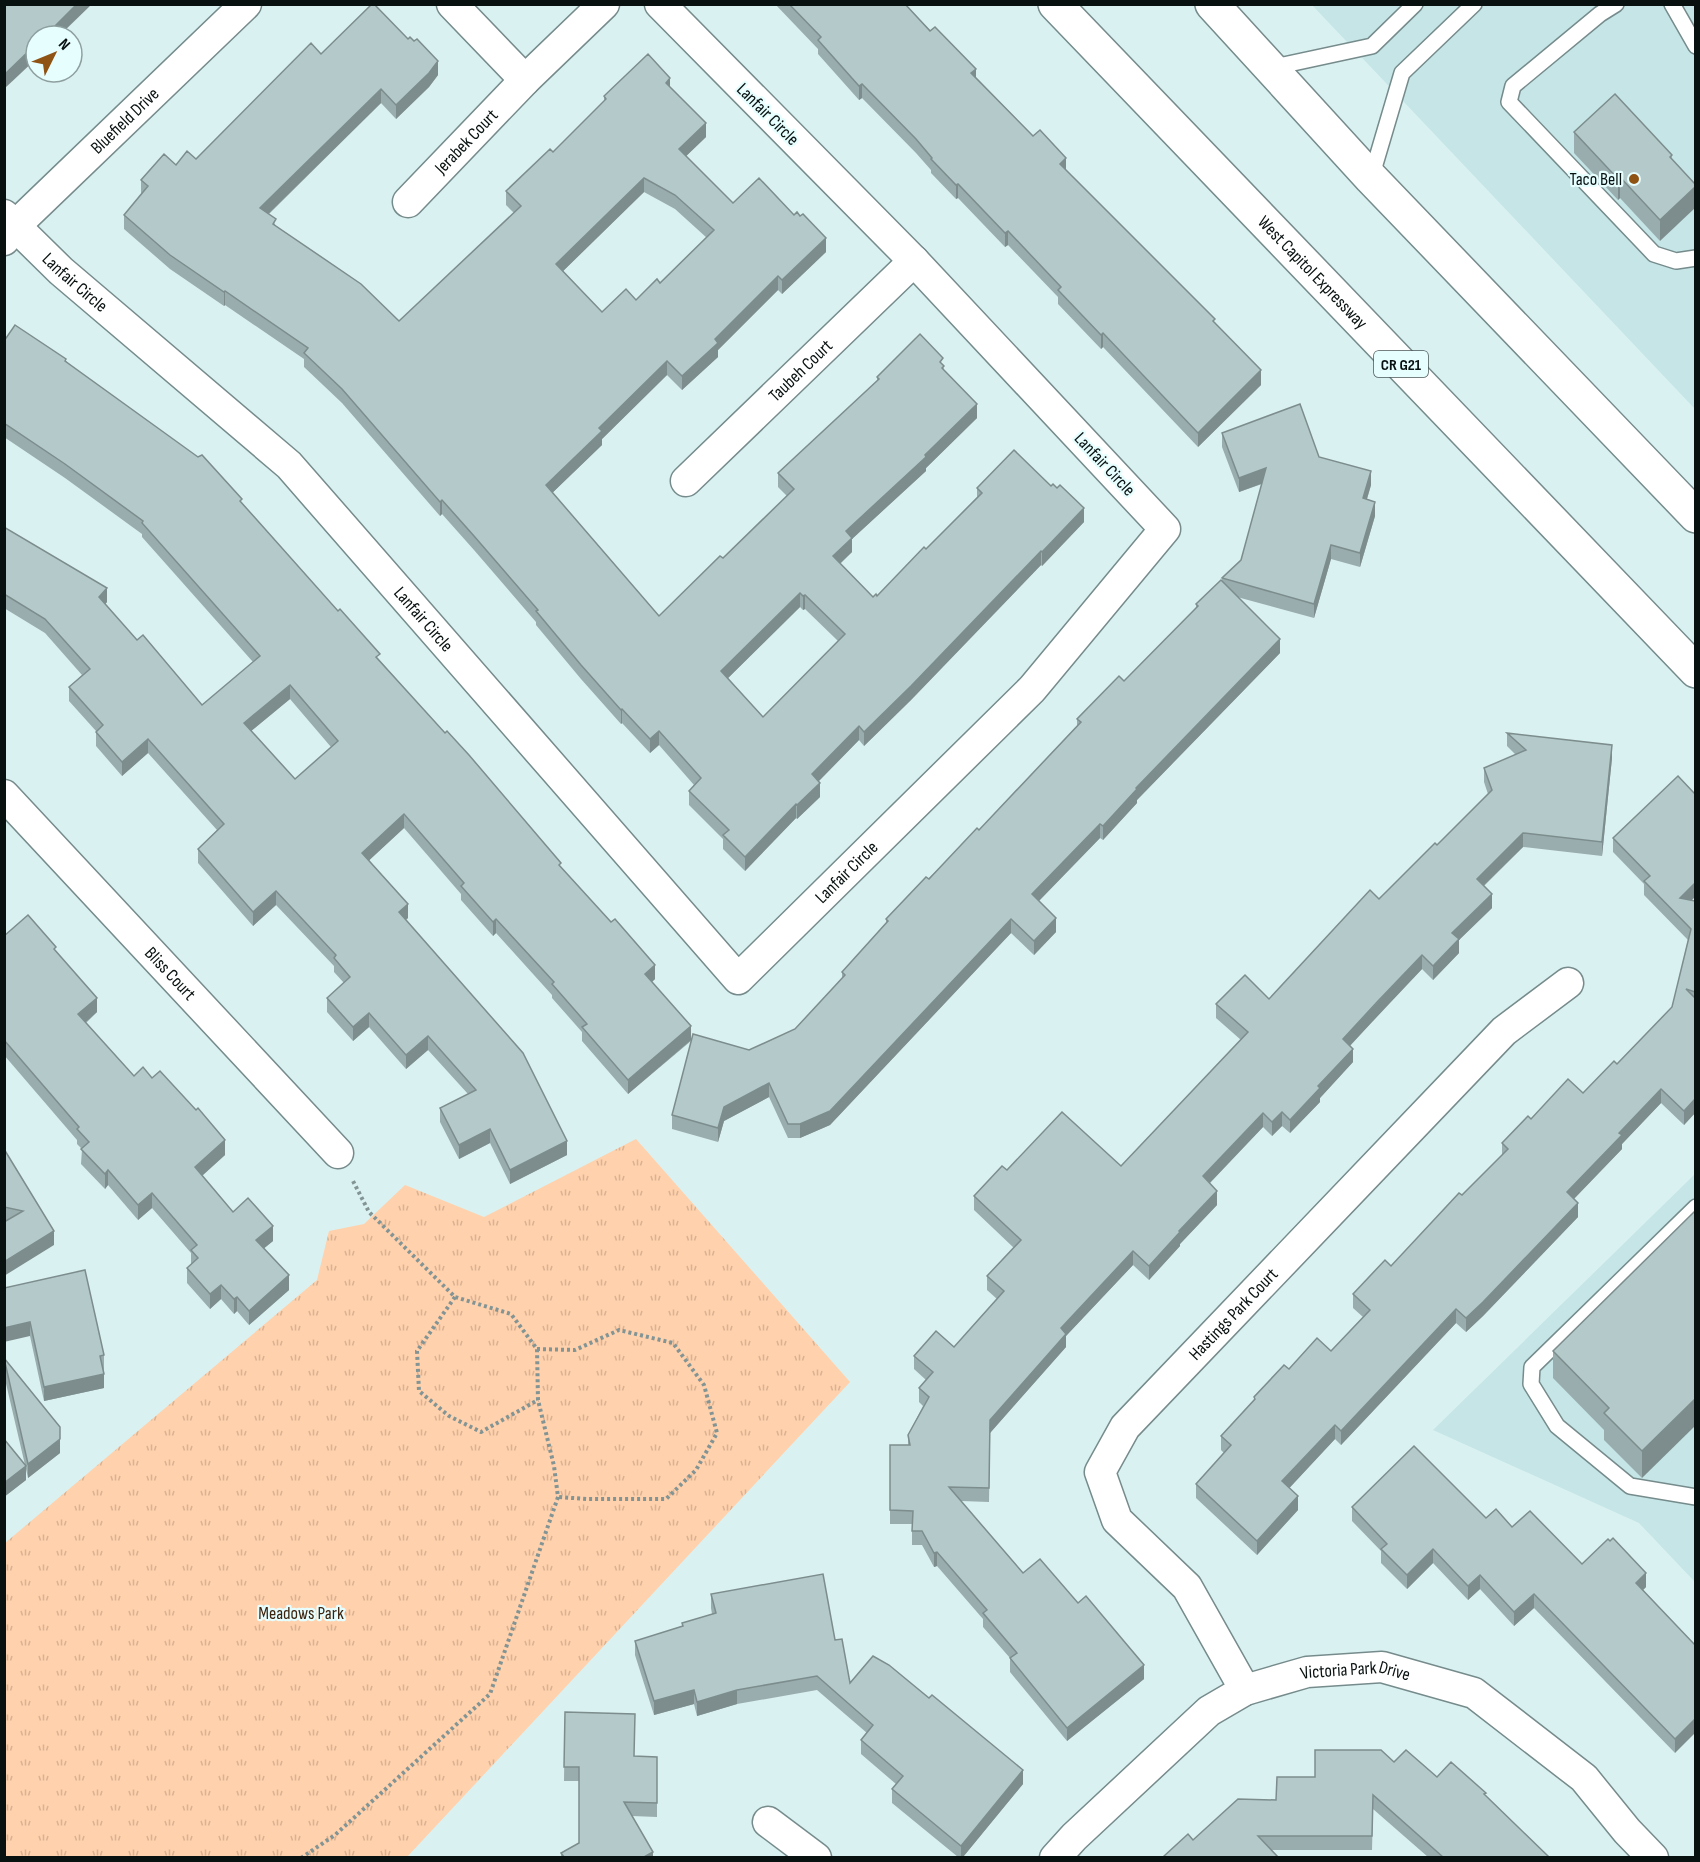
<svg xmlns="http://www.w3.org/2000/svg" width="1700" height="1862" viewBox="0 0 1700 1862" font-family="'Sofia Sans Condensed',sans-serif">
<defs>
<pattern id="park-tufts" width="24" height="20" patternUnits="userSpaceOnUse" patternTransform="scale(1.5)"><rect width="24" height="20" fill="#ffd1ac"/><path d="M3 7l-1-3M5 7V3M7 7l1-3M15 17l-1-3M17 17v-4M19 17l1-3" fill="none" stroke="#d9b293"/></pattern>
</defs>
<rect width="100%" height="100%" fill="#daf1f1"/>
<g fill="#c5e5e6">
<path d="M1312,5h383v404z"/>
<path d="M1695,1174v408l-56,-59 -206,-93z"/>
</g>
<path fill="url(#park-tufts)" d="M636,1139l214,243 -443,475h-402v-314l312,-263 12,-49 35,-7 41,-39 79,32z"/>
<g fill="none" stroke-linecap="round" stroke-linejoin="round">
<defs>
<g id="service">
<path d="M1616,4l-16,10 -87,72 -4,16 145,152 22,7 20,-3"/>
<path d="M1672,4l24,42"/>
<path d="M1270,68l102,-22 43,-42"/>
<path d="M1371,178l31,-105 72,-69"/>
<path d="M1696,1207l-164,160 -1,17 26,42 73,60 66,11"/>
</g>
<g id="minor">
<path d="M452,4l73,76"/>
<path id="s1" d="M408,202l117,-122 79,-76"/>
<path id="s2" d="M4,215l57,56 228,194 449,514 294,-290 133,-160 -251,-268 -254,-257"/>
<path id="s3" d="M4,240l11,-14 231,-222"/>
<path id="s4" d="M686,481l228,-220"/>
<path id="s5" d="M4,795l334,358"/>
<path id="s6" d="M1245,1690l-58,-103 -70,-67 -17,-48 25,-45 379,-396 64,-48"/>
<path d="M768,1822l48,36"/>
<path id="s7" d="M1055,1858l19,-21 135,-126 36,-21 62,-18 75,-5 92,26 110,85 43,53 26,27"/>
</g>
<g id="trunk">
<path id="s8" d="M1055,4l641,667"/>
<path d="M1212,4l159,174 325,338"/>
</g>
</defs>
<use href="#service" stroke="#768b8c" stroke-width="18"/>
<use href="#minor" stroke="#768b8c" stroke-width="33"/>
<use href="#trunk" stroke="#768b8c" stroke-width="36"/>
<g stroke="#839494" stroke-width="4" stroke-dasharray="3 3" stroke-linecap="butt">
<path d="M455,1297l-38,54 2,40 30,25 32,16 57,-32"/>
<path d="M537,1349l38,1 44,-20 54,13 31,42 13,48 -21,37 -30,29h-79l-29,-2"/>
<path d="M301,1858l34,-23 155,-141 68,-197 -4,-31 -16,-66 -1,-51 -26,-35 -56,-17 -86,-85 -16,-31"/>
</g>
<use href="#service" stroke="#fff" stroke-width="15"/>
<use href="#minor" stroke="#fff" stroke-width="30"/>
<use href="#trunk" stroke="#fff" stroke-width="33"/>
</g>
<g fill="#9aadae" fill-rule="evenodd">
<path d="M775,4h130l310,319 46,62 -63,62 -95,-100 -2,2 -43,-45v-7l-50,-52 -3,2 -47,-49 -2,1 -25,-26v-3l-15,-17 -54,-55 -3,2 -41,-46v-5z"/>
<path d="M321,54l117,21 -9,12 -33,32 -15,-16 -112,111 7,12 123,95 115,-108 -8,-8v-14l47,-39 51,-51v-5l66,-9 36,50 -20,19 47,47 93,49 -44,42 -4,-4 -60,60v7l-36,33 -15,-15 -65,64v6l-50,48 107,123 64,-58 64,-62 -9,-9v-14l99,-92v-4l66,-12 1,5 33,48 -51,50v3l-74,68v13l-12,12 33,33 4,-1 49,-47 51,-52v-9l107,34 -42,44 -1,-1 -130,135 -47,46 -5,-6 -40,41 1,16 -23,22 -1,-1 -51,53 -22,-22v-10l-34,-34v-14l5,-6 -35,-40 -9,8 -28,-30 -1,1 -40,-45 -45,-54v-3l-62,-72 -32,-36 -2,2 -98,-113 -38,-36v-8l-79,-54 -1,1 -54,-37 -46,-40v-14l17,-21v-14l35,-15 20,-6zM644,192l31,17 32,29 -47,45 -24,17 -34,12 -39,-41zM800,607l3,3 2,-1 33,32 -75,76 -35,-39z"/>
<path d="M1574,132l98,23 -12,86 -40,-43 -2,2 -44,-47z"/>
<path d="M4,341l62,20 176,142 319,364 94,112 -3,3 39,58 58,10 46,-21 47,-49v-8l44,-49v-4l93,-89 98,-104v-7l47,-38 72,-72v-5l26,-22v-4l19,-18 21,-76 -23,8 -17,-45v-14l97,24 52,28 -4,14 8,17 -15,51 -29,-8 -17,59 -77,-21 43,56 -143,147v3l-34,37 -3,-2 -61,63 17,31 -22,23 -23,-22 -181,192 -30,13h-12l-19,-41 -45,24 -6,21 -46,-13v-14l19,-74 -63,53 -46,-53v-9l-30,-34v-3l-56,-62 -3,3 -32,-36v-6l-57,-66 -35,32 39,58 -3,2 162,235 -57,29 -20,-41 -31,16 -19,-37v-14l28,-14 -40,-44 -22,19 -37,-42 -16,14 -26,-29v-14l17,-15 -10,-11v-6l-58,-61 -23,21 -55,-63v-14l19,-19 -69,-77 -26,23 -26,-30v-15l-27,-30v-14l13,-12 -37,-42 -41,-25v-81l103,75 -2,2 32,36 65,65 51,-43 -111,-125v-3l-77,-56 -61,-41zM290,699l41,48 -36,32 -44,-48z"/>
<path d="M1507,733l105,25 -10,98 -79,-9 -39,39 8,22 -33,32v13l-26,27 -11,-11 -44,46 -28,31 3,16 -33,36v4l-30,31 -8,-7 -10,10 -9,-9 -53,56 7,22 -37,39v2l-31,34 -16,-15 -67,71v11l-76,86 -1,69 -28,-1 62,72 121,106 -77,62 -57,-69v-14l-27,-31v-8l-46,-53 -3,1 -12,-22h-10v-21h-22v-79h18v-10l15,-29 -4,-4v-14l7,-8 -12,-11v-13l40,-9 43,-48 -10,-9v-14l27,-28 -40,-38v-14l33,-26 114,-4 120,-126 -25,-22v-14l53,-5 168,-154 51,-51 -4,-12v-14l32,-13 -9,-9z"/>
<path d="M1613,838l79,63h3v212l-11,12 -23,-22 -39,41v5l-48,50 4,18 -95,99 -17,16 -10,-9 -115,122 -6,-6 -46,49 9,22 -41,45 -61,-57v-14l28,-31 -3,-3v-14l33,-35v-4l35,-28 42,-18 32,-34 -10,-9v-14l38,-28 111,-111v-12l29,-24 52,-26 34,-29 55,-57 16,-67 -44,-45v-11l-31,-32z"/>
<path d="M4,936l52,15 41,61 -11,11 48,53 91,79 -23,21 31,36 40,29 -9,7 25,42 -40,35 -12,-14 -3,3 -13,-15 -11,10 -23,-26v-15l4,-4v-11l-39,-45 -14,12 -30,-35 -3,4 -24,-25 1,-15 -5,-5v-4l-73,-85z"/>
<path d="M4,1149l50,96 -50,-24z"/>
<path d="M1695,1211l-53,267 -38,-38v-10l-51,-52v-27z"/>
<path d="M4,1288l100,67v33l-60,13 -14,-65z"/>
<path d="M4,1358l56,95 -32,25 -2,-9v11l-22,17v-58l21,26 -21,-90z"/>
<path d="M1352,1507l134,11 26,9 70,37 64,23 -3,3 52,55 -20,108 -141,-145 -20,18 -34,-37 -12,11 -35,-37 -26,26 -26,-26v-12l-29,-30z"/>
<path d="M711,1594l124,46 15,43 173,101 -60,73h-5l-66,-54v-14l4,-5 -35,-30v-14l6,-7 -50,-43 -80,14 -40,12 -3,-12 -40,11 -19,-60v-14l47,-15v-3l30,-9 -1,-6z"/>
<path d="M565,1712l70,44 22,1v60l-25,-1 21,41h-92v-4l18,-10v-62h-15z"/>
<path d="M1394,1762l92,34 63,61h-121l-55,-48 -1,41h-101l-78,-10 83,-40 39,-23z"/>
</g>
<g fill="#7d8d8d">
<path d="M77,4h15l-33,32h-14z"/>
<path d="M36,44v15l-32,30v-14z"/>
<path d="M438,61v14l-9,12 -33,32v-14z"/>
<path d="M976,69v14l-5,-10z"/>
<path d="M670,78v14l-4,-9z"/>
<path d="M862,84v14l-3,2v-14z"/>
<path d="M381,89v14l-121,119v-14z"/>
<path d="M706,123v14l-27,26v-14z"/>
<path d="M1066,158v14l-6,-8z"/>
<path d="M1620,177v21l-2,2v-21z"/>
<path d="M644,178v14l-88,86v-14z"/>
<path d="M958,184v14l-2,1v-14z"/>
<path d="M1695,187v21l-35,33v-21z"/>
<path d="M1008,231v14l-3,2v-14z"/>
<path d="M826,238v14l-44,42v-14z"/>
<path d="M778,276v14l-60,60v7l-36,33v-14l33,-37z"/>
<path d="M225,291v14l-1,1v-14z"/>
<path d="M1103,333v14l-2,2v-14z"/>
<path d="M667,361v14l-65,64v6l-56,54v-14l53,-57z"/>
<path d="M1261,370v15l-63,62v-14z"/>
<path d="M977,404v14l-51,50v3l-74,68v13l-19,18v-14l13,-25z"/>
<path d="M1266,468v14l-27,10v-14z"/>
<path d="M1371,471v14l-8,27v-14z"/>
<path d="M442,500v14l-2,2v-14z"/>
<path d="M1375,502v14l-15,51v-14z"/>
<path d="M1084,508v14l-42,44v-14z"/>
<path d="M1331,545v14l-17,59v-14z"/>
<path d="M1041,551v14l-130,135 -47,46v-14z"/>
<path d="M107,588v14l-8,9v-14z"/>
<path d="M800,593v14l-79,78v-14z"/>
<path d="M805,595v14l-2,1v-14z"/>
<path d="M1280,639v14l-143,147v3l-34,37v-14l33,-38z"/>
<path d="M290,685v14l-46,38v-14z"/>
<path d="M622,709v14l-1,1v-14z"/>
<path d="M859,726v14l-47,48v-14z"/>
<path d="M659,731v14l-9,8v-14z"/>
<path d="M148,739v14l-26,23v-14z"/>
<path d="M1612,745v13l-10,98v-14z"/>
<path d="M820,783v14l-23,22v-14z"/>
<path d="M796,804v14l-51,53v-14z"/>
<path d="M404,814v14l-42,39v-14z"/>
<path d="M1100,824v14l-68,70v-14z"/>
<path d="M1523,833v14l-46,45v-13z"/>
<path d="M1695,883v14l-15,15v-14z"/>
<path d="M276,891v14l-23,21v-14z"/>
<path d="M1492,894v14l-33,32v13l-26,27v-14l19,-33z"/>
<path d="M408,904v14l-9,8v-14z"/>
<path d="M1056,918v14l-22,23v-14z"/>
<path d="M496,919v14l-3,3v-14z"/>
<path d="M1011,919v14l-181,192 -30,13v-14z"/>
<path d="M1422,955v14l-79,84v-14z"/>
<path d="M655,965v14l-10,9v-14z"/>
<path d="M97,998v14l-19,17v-15z"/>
<path d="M369,1013v14l-16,14v-14z"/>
<path d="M691,1026v14l-63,54v-14z"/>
<path d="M428,1036v14l-22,19v-14z"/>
<path d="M1353,1049v13l-33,36v4l-30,31v-13l28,-34z"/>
<path d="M769,1083v14l-45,24 -6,21v-14l6,-21z"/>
<path d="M1661,1089v14l-39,41v5l-55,57v-14l52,-59z"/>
<path d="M1695,1099v14l-11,12v-14z"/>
<path d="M1282,1112v14l-10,10v-14z"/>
<path d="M1263,1113v14l-60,63v-14z"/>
<path d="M490,1129v14l-31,16v-14z"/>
<path d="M225,1140v15l-30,27v-15z"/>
<path d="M567,1141v14l-57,29v-14z"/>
<path d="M108,1170v15l-3,4v-15z"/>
<path d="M1217,1191v14l-37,39v2l-31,34v-14l30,-35z"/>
<path d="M152,1193v15l-14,12v-15z"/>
<path d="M1578,1203v14l-95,99 -17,16v-14z"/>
<path d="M273,1226v15l-17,14v-15z"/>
<path d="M54,1231v14l-50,31v-14z"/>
<path d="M1133,1251v14l-67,71v11l-76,86 -1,69 1,-82 71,-92z"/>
<path d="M289,1275v15l-40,35v-14z"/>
<path d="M221,1285v14l-11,10v-15z"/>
<path d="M237,1297v14l-3,3v-15z"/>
<path d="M1456,1309v14l-115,122v-14z"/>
<path d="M30,1322v14l-26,6v-14z"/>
<path d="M104,1374v14l-60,13v-14z"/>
<path d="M1695,1399v27l-53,52v-27z"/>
<path d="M1335,1425v14l-53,57v-15z"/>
<path d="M60,1439v14l-32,25v-14z"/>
<path d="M26,1466v14l-22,17v-14z"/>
<path d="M1298,1496v14l-41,45v-14z"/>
<path d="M1433,1549v14l-26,26v-14z"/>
<path d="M937,1552v14l-3,1v-14z"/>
<path d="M1646,1573v14l-10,10v-14z"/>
<path d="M1480,1575v14l-12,11v-14z"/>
<path d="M1534,1594v14l-20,18v-14z"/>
<path d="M1144,1665v14l-77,62v-13z"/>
<path d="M694,1690v14l-40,11v-14z"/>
<path d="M737,1690v14l-40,12v-14z"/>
<path d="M1695,1719v14l-20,20v-14z"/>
<path d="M1023,1770v14l-60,73h-2v-11z"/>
<path d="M653,1852v5h-9z"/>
</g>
<g fill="#b3c9ca" stroke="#7d8d8d" stroke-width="1.5" fill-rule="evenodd">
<path d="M4,4h73l-32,32h-9v8l-32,31z"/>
<path d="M372,4h2l34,35 2,-2 4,4 3,-2 21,22 -9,12 -33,32 -15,-16 -121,119 16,11 -3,5 88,60 38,37 122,-115 -15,-15 44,-42 3,3 53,-53 -2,-3 44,-42 22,24 -4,5 40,40 -27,26 54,54 26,-25 35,37 3,-3 3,4 3,-2 23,24 -44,42 -4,-4 -63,63 3,4 -36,33 -15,-15 -68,67 3,3 -56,54 113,131 61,-60 3,2 71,-69 -16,-16 101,-94 -2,-2 43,-43 23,24 -3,4 4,4 -2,2 35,36 -52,51 1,2 -80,74 6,7 -19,18 40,41 3,-3 1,2 47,-49 2,2 56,-56 -5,-5 37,-38 37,36 2,-2 4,4 3,-3 24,23 -42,44 -1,-1 -130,135 -47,46 -5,-6 -47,48 8,9 -23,22 -1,-1 -51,53 -22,-22 6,-5 -40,-39 12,-13 -42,-47 -9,8 -28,-30 -1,1 -40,-45 -45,-54 2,-1 -64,-74 -32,-36 -2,2 -98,-113 -38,-36 4,-5 -83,-57 -1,1 -54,-37 -46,-40 24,-29 -7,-6 23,-26 12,11 11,-14 9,8 115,-116 10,11zM644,178l31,17 39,35 -54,53 -3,-4 -21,21 -10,-11 -24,23 -46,-48zM800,593l3,3 2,-1 40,39 -82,83 -42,-46z"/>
<path d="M789,4h116l25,27 5,-4 41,42 -5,4 62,63 7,-6 26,28 -6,6 155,155 -2,2 48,49 -63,63 -95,-100 -2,2 -43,-45 3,-3 -53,-56 -3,2 -47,-49 -2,1 -25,-26 1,-1 -16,-19 -54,-55 -3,2 -41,-46 3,-3z"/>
<path d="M1615,94l57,61 -2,2 25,27v3l-35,33 -40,-43 -2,2 -44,-47z"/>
<path d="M15,325l51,34 -1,2 133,96 4,-2 40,44 -2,2 98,110 2,-2 40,45 -4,3 69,76 2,-2 22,24 92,108 -2,2 52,57 4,-3 40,46 -10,9 46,52 -63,54 -46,-53 5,-3 -35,-40 2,-2 -58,-63 -3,3 -32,-36 3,-3 -60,-69 -42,39 46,51 -9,8 124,141 44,88 -57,29 -20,-41 -31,16 -19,-37 36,-18 -48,-54 -22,19 -37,-42 -16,14 -26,-29 23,-21 -16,-19 2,-3 -60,-64 -23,21 -55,-63 26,-25 -76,-85 -26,23 -26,-30 7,-7 -34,-38 21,-18 -45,-50 -41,-25v-67l103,61 -8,9 38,43 6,-5 59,70 58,-49 -118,-133 1,-2 -78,-57 -61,-41v-82zM290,685l48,56 -43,38 -51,-56z"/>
<path d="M1300,404l19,53 52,14 -8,27 12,4 -15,51 -29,-8 -17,59 -92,-26 19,-18 25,-92 -27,10 -17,-45z"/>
<path d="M1221,580l59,59 -144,149 1,1 -34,37 -3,-2 -68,70 24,24 -22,23 -23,-22 -181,192 -30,13h-12l-19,-41 -45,24 -6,21 -46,-13 21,-81 56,16 46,-21 50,-54 -3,-3 46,-51 -2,-2 40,-42 3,2 48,-51 2,2 102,-108 -4,-3 42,-43 5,5 74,-75 -2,-2z"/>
<path d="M1507,733l105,12 -10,97 -79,-9 -46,46 15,15 -40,39 7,6 -26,27 -11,-11 -44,46 -35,38 10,10 -35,37 2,2 -30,32 -8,-8 -10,10 -9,-9 -60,63 14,15 -38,40 1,1 -31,34 -16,-15 -72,77 5,6 -76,86 -1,68 -40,-1 74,86 17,-14 38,44 8,-7 58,69 -77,63 -57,-70 7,-5 -34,-40 4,-3 -50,-58 -3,1 -12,-22h-10l1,-20 -23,-1v-65h20l-2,-10 21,-38 -10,-9 14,-16 -19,-16 22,-25 18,16 50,-56 -17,-15 34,-36 -47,-44 28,-30 5,4 55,-58 59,54 127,-134 -32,-28 29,-29 24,24 101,-109 9,9 56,-56 2,2 55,-55 -8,-22 42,-18z"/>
<path d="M1678,776l17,18v89l-15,15 15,3v91l-9,-3 9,9v101l-11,12 -23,-22 -42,44 3,2 -55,57 11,11 -95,99 -17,16 -10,-9 -115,122 -6,-6 -53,56 16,15 -41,45 -61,-57 35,-39 -10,-9 34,-37 -1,-2 30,-32 5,4 28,-31 14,13 39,-41 -17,-16 32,-34 6,6 68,-73 3,2 46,-46 -6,-6 26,-27 3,3 37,-40 15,14 31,-32 3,3 55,-57 19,-78 -47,-48 6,-5 -37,-38z"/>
<path d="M28,915l28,32 -2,2 43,49 -19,16 56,62 9,-9 9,11 8,-7 36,39 2,-2 27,32 -30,27 38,45 15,-14 25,28 -17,14 33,35 -40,36 -12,-14 -3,2 -13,-14 -11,9 -23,-26 11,-10 -7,-8 6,-5 -45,-52 -14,12 -30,-35 -3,4 -24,-25 8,-7 -12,-13 2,-2 -75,-87v-104z"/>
<path d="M4,1149l50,82 -50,31v-40l19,-11 -19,-4z"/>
<path d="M1695,1211v188l-53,52 -38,-38 5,-5 -56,-57z"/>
<path d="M85,1270l19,85 -4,1 4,18 -60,13 -14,-65 -26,6v-40z"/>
<path d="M4,1358l56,69v12l-32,25z"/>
<path d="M4,1439l22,27 -22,17z"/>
<path d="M1414,1446l72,72 10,-9 16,18 18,-16 52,53 26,-25 2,2 3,-3 33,35 -10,10 59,62v74l-20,20 -141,-145 -20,18 -34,-37 -12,11 -35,-37 -26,26 -26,-26 6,-5 -35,-37z"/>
<path d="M823,1574l12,66 7,-1 8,44 23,-27 16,9 40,33 3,-3 91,75 -62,76 -69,-57 11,-13 -42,-36 12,-15 -56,-49 -80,14 -40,12 -3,-12 -40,11 -19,-60 48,-15 -1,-3 34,-10 -5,-19z"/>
<path d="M565,1712l70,2 -1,42 23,1v46l-33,-1 29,50 -9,5h-80l-3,-4 18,-10v-76h-15z"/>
<path d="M1315,1750h66l13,12 12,-12 31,27 14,-15 35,31 -2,1 65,63h-106l-70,-62 -1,41h-114l20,21h-115l25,-23 5,6 45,-41 38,1 1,-23h38z"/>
</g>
<circle fill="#8f5314" stroke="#e7feff" stroke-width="2" cx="1634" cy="179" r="6"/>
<g text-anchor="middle" stroke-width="4.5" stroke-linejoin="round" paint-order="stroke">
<rect fill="#e7feff" stroke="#4b5758" stroke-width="1.5" x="1374" y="351" width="54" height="26" rx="4.5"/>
<g font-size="16" font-weight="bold" fill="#081010">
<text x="1401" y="370">CR G21</text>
</g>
<g font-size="18" fill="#081010" stroke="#e7feff">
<text transform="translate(768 114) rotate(45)" y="6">Lanfair Circle</text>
<text dy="6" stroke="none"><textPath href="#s3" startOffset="170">Bluefield Drive</textPath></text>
<text dy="6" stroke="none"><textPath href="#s1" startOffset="84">Jerabek Court</textPath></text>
<text dy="6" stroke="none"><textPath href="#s8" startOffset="372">West Capitol Expressway</textPath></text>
<text dy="6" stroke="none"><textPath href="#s2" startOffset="98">Lanfair Circle</textPath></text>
<text dy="6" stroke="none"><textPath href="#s4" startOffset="159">Taubeh Court</textPath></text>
<text transform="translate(1105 464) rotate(47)" y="6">Lanfair Circle</text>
<text dy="6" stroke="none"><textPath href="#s2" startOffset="584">Lanfair Circle</textPath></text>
<text dy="6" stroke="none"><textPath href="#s2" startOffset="1214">Lanfair Circle</textPath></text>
<text dy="6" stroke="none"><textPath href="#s5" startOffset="244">Bliss Court</textPath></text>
<text dy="6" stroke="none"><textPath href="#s6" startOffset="474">Hastings Park Court</textPath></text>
<text dy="6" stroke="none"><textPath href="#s7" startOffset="368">Victoria Park Drive</textPath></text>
</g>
<g font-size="18" fill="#081010" stroke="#e7feff" text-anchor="end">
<text x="1622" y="185">Taco Bell</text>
</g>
<g font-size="18" fill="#3d240e" stroke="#e7feff">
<text x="301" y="1619">Meadows Park</text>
</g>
</g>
<rect width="1700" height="1862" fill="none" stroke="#081010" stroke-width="12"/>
<g transform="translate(54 54) rotate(47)"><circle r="28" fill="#e7feff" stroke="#8e9f9f" stroke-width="1.5"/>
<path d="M0-4.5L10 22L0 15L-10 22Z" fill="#8f5314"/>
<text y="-9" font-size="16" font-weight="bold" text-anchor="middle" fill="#081010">N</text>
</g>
</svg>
